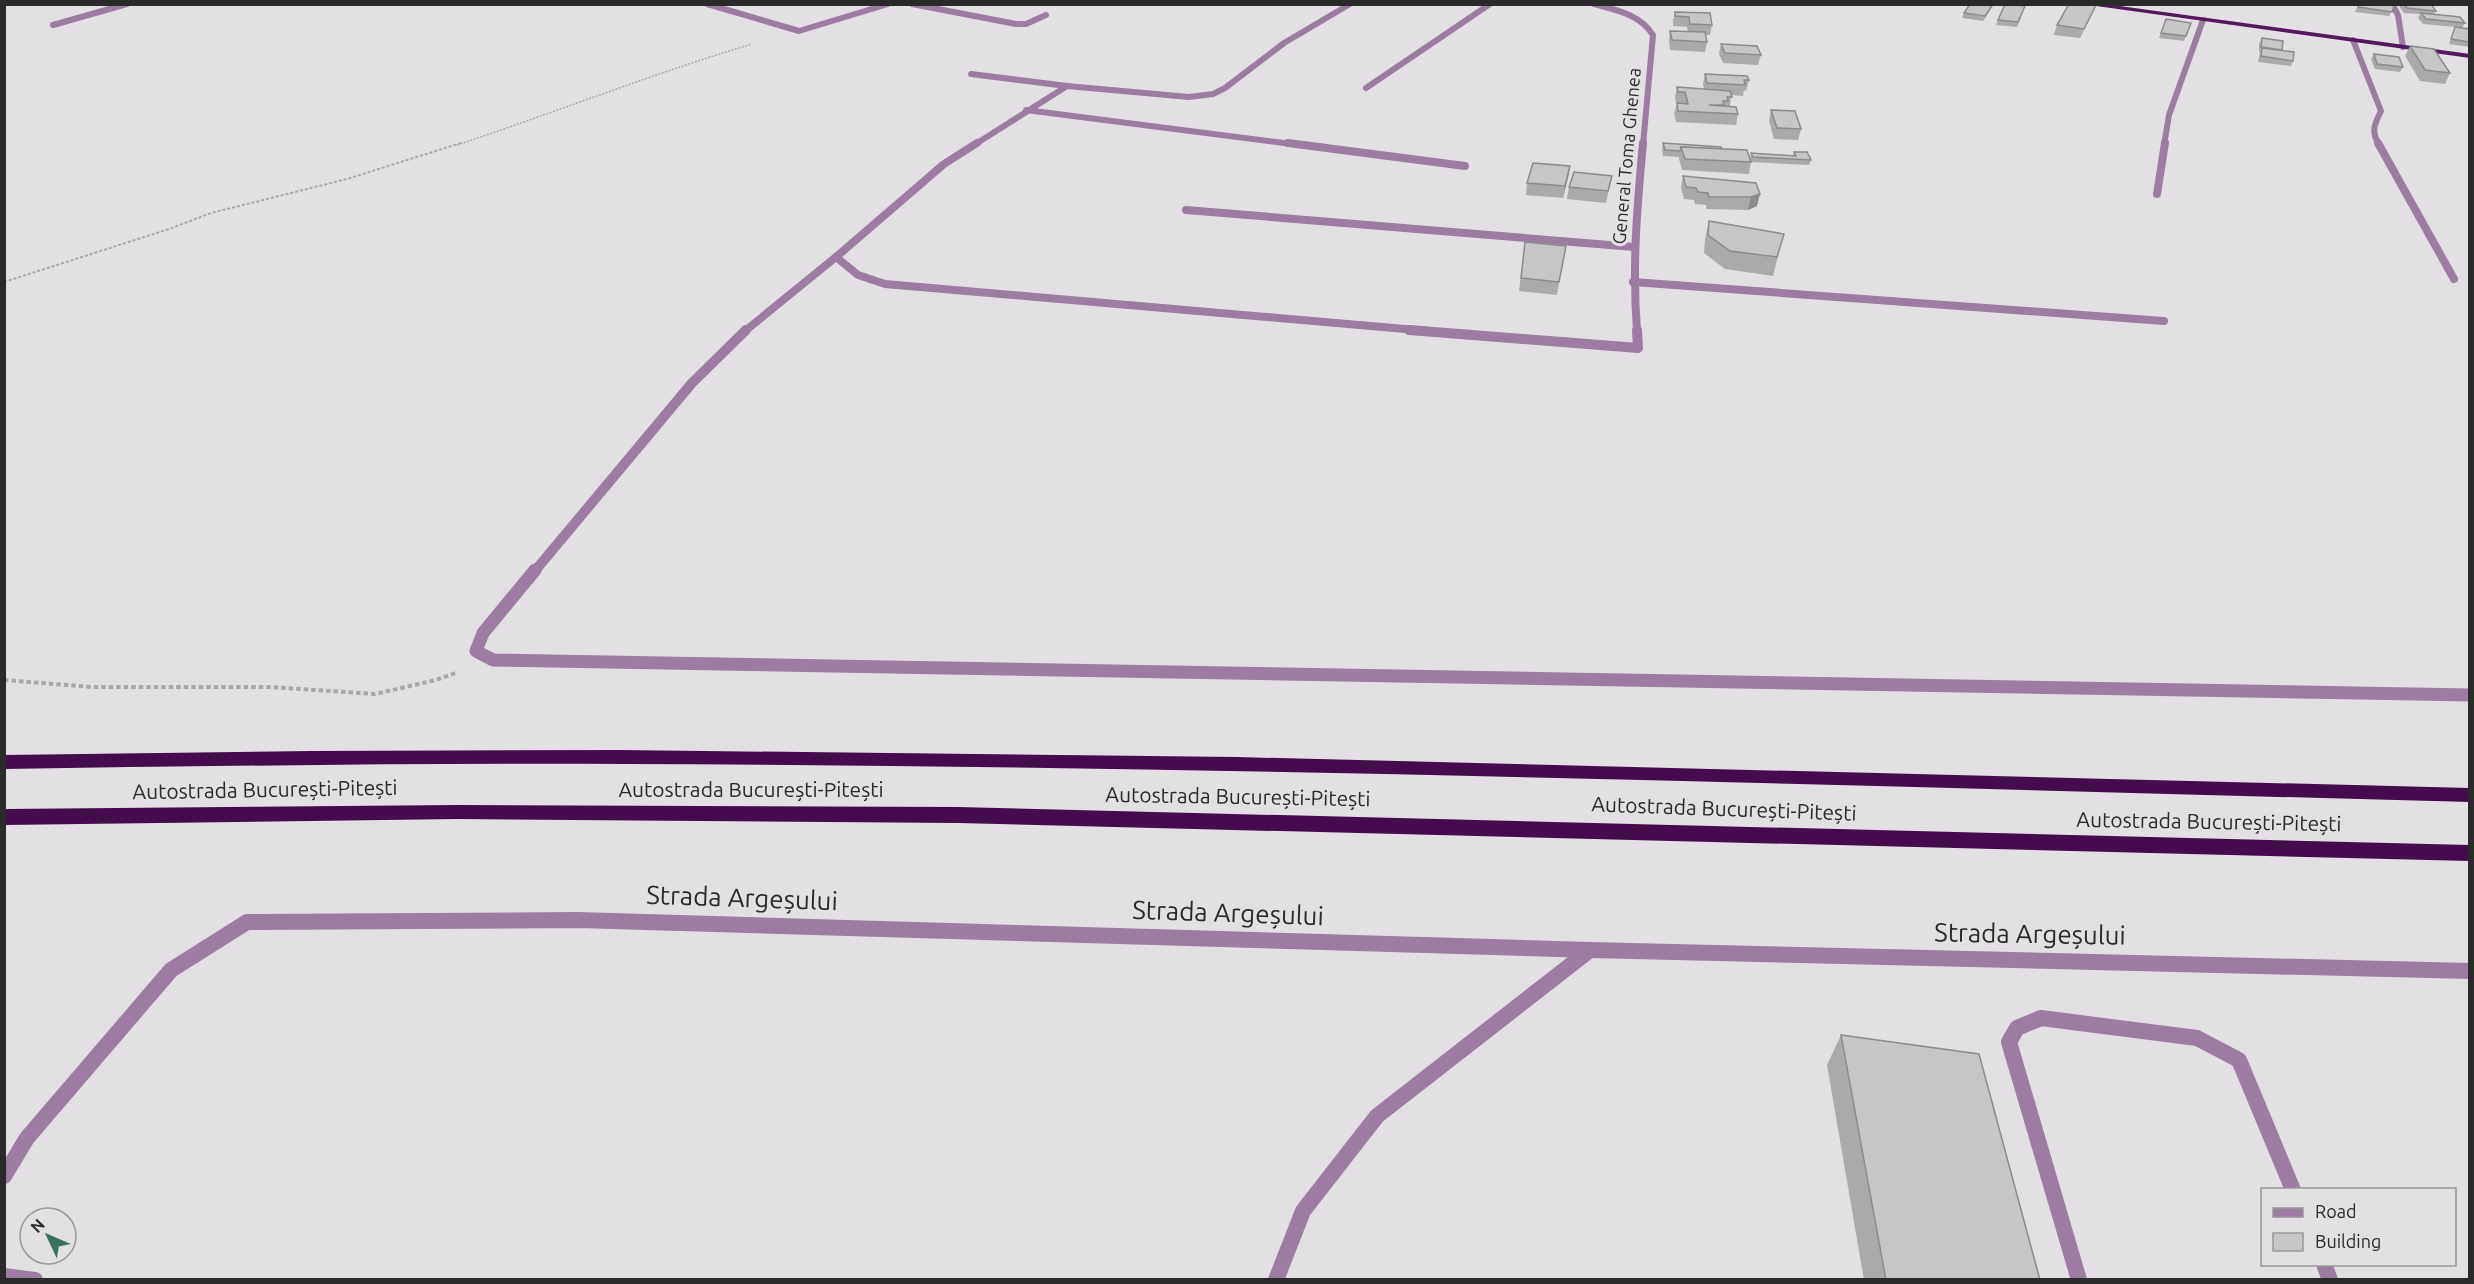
<svg xmlns="http://www.w3.org/2000/svg" width="2474" height="1284" viewBox="0 0 2474 1284" font-family="Ubuntu,sans-serif">
<rect width="100%" height="100%" fill="#e3e0e3"/>
<g fill="none" stroke-linecap="round" stroke-linejoin="round">
<path stroke="#a9a7a9" stroke-width="1.5" stroke-dasharray="2 1.5" stroke-linecap="butt" d="M457,145c99,-33 195,-71 295,-101"/>
<path stroke="#a9a7a9" stroke-width="2" stroke-dasharray="3 2" stroke-linecap="butt" d="M4,282l165,-53 42,-16 136,-34 114,-36"/>
<path stroke="#a9a7a9" stroke-width="4" stroke-dasharray="4.5 3" stroke-linecap="butt" d="M4,680l88,7h177l106,7 61,-14 22,-8"/>
<path stroke="#9d7ca2" stroke-width="6" d="M2353,40l28,71c-7,14 -10,20 -2,34"/>
<path stroke="#9d7ca2" stroke-width="8" d="M2378,143l76,136"/>
<g stroke="#9d7ca2" stroke-width="16">
<path d="M4,1176l23,-38 144,-168 76,-48 331,-2 1012,30 880,21"/>
<path d="M2324,1264l6,16"/>
<path d="M4,1276l31,4"/>
<path d="M1276,1280l27,-69 74,-95 213,-166"/>
<path d="M2079,1280l-70,-238 8,-14 24,-10 156,20 42,22 54,130"/>
</g>
<g stroke="#9d7ca2" stroke-width="6">
<path d="M707,4l92,27 89,-27"/>
<path d="M912,4l104,20h10l20,-9"/>
<path d="M1594,4c22,6 46,10 59,31l-10,110"/>
<path d="M2392,4l6,11 5,32"/>
<path d="M53,25l74,-21"/>
<path d="M971,74l96,12"/>
<path d="M1366,88l124,-84"/>
<path d="M1026,110l273,35"/>
<path d="M974,145l93,-59 122,11 24,-3 12,-6 59,-45 66,-39"/>
<path d="M2164,145l5,-30 34,-95"/>
</g>
<g stroke="#9d7ca2" stroke-width="8">
<path d="M1288,143l177,23"/>
<path d="M2157,194l8,-51"/>
<path d="M1186,210l448,37"/>
<path d="M836,257l22,18 27,9 543,47"/>
<path d="M1633,282l531,39"/>
<path d="M745,331l91,-74 108,-93 33,-21"/>
<path d="M1637,331c-5,-65 0,-123 6,-188"/>
</g>
<g stroke="#9d7ca2" stroke-width="10">
<path d="M1409,330l229,18 -1,-18"/>
<path d="M534,572l158,-189 54,-53"/>
</g>
<path stroke="#9d7ca2" stroke-width="13" d="M535,570l-52,63 -7,18 17,9 1977,35"/>
<path stroke="#9d7ca2" stroke-width="16" d="M4,1279l4,-1"/>
<path fill="#54195c" fill-rule="evenodd" d="M2082,4h23l365,50v4z"/>
<g fill="#450c4d" fill-rule="evenodd">
<path d="M620,750l617,7 1233,31v14c-616,-16 -1231,-36 -1846,-38 -207,-1 -413,2 -620,5v-14l308,-4z"/>
<path d="M458,805l500,2 1512,38v16l-1512,-38 -500,-4 -454,6v-16z"/>
</g>
</g>
<g fill="#aba9ac">
<path d="M2359,4l35,2 -5,10 -34,-4z"/>
<path d="M2400,4h31l5,7 -2,3 31,9 -3,5 7,1v18l-20,-3 6,-17 -32,-3 -5,-6 2,-4 -16,-1 -5,-7z"/>
<path d="M2025,6l-8,21 -21,-2 2,-5z"/>
<path d="M1990,11l-7,10 -21,-3 2,-5z"/>
<path d="M1675,12l37,13 -2,10h-4l1,7 -2,10 -35,-2 -1,-10 1,-9 18,1 -1,-5 -14,-1v-5z"/>
<path d="M2092,14l-12,24 -26,-3 3,-10z"/>
<path d="M2166,19l25,4 -7,18 -25,-3z"/>
<path d="M2262,38l20,12v1l11,10 -2,5 -33,-4 2,-10h-1v-8z"/>
<path d="M1721,44l40,11 -3,10 -35,-2 -4,-9z"/>
<path d="M2410,46l40,27 -5,11 -25,-3 -15,-25z"/>
<path d="M2374,54l29,13 -3,5 -25,-3 -4,-10z"/>
<path d="M1705,74l44,6 -3,11 -2,-1 -1,6 -12,-1 -1,11 8,8 -2,11 -60,-3 -2,-8 3,-11h6h-7l-1,-6 2,-10 27,2 -1,-5z"/>
<path d="M1771,110l30,19 -3,11 -24,-1 -5,-18z"/>
<path d="M1663,143l59,6 28,10 1,-6 42,3 1,-4 17,8 -2,5 -58,-3 -2,12 -67,-4 -3,-11v-2l-16,-1 -1,-7z"/>
<path d="M1570,166l-7,32 -37,-3 1,-12z"/>
<path d="M1612,176l-6,27 -39,-4 2,-12z"/>
<path d="M1683,176l73,7 1,23 -9,4 -42,-1v-4l-11,-1 -1,-4 -10,-1 -3,-11z"/>
<path d="M1709,221l70,31 -6,24 -48,-7 -21,-16 1,-14z"/>
<path d="M1525,242l41,4 -9,49 -38,-4z"/>
<path d="M1841,1035l199,245h-176l-37,-215z"/>
</g>
<g fill="#8b8a8c">
<path d="M1570,166l-2,12 -5,20 2,-12z"/>
<path d="M1760,194l-3,12 -9,4 3,-13z"/>
</g>
<g fill="#c7c5c8" stroke="#8b8a8c" stroke-width="1.5">
<path d="M1970,4h11l11,2 -7,10 -21,-3z"/>
<path d="M2005,4l20,2 -7,16 -20,-2z"/>
<path d="M2069,4l27,1 -12,24 -27,-4z"/>
<path d="M2359,4h25l10,2 -2,6 -34,-5z"/>
<path d="M2404,4h27l5,7 -29,-3z"/>
<path d="M1675,12l35,1 2,12 -22,-1 -1,-7 -14,-1z"/>
<path d="M2421,13l39,4 5,6 -39,-4z"/>
<path d="M2166,19l25,4 -5,13 -25,-3z"/>
<path d="M2455,27l14,2v13l-18,-3z"/>
<path d="M1670,31l35,1 2,10 -35,-2z"/>
<path d="M2262,38l21,3 -1,9 -21,-3z"/>
<path d="M1721,44l36,2 4,9 -36,-2z"/>
<path d="M2410,46l24,3 16,24 -25,-3z"/>
<path d="M2262,48l32,4 -1,9 -32,-5z"/>
<path d="M2374,54l25,3 4,10 -26,-3z"/>
<path d="M1705,74l42,2 2,4h-5l1,5 -38,-2z"/>
<path d="M1677,87l53,4 2,6h-5l1,4h-5l1,4h-15l27,2 2,7 -60,-3 -1,-8 11,1 -3,-12h-7z"/>
<path d="M1771,110l24,1 6,18 -24,-1z"/>
<path d="M1663,143l58,4 1,2 -41,-2 -1,4 -15,-1z"/>
<path d="M1681,147l66,3 4,12 -66,-3z"/>
<path d="M1794,152h13l4,8 -58,-3 -2,-4 45,3z"/>
<path d="M1533,163l37,3 -5,20 -38,-3z"/>
<path d="M1574,172l38,4 -4,15 -39,-4z"/>
<path d="M1683,176l73,7 4,11 -9,3h-42l-1,-4 -10,-1 -2,-4 -10,-1z"/>
<path d="M1709,221l75,13 -7,23 -47,-6 -22,-16z"/>
<path d="M1525,242l41,4 -7,36 -38,-4z"/>
<path d="M1841,1035l138,19 61,226h-154z"/>
</g>
<g text-anchor="middle" stroke-width="6" stroke-linejoin="round" paint-order="stroke">
<g font-size="18" fill="#2b2a2b" stroke="#e3e0e3">
<text transform="translate(1627 156) rotate(-85)" y="6">General Toma Ghenea</text>
</g>
<g font-size="21" fill="#2b2a2b" stroke="#e3e0e3">
<text transform="translate(265 790) rotate(-1)" y="7">Autostrada București-Pitești</text>
<text x="751" y="797">Autostrada București-Pitești</text>
<text transform="translate(1238 797) rotate(1)" y="7">Autostrada București-Pitești</text>
<text transform="translate(1724 809) rotate(2)" y="7">Autostrada București-Pitești</text>
<text transform="translate(2209 822) rotate(1)" y="7">Autostrada București-Pitești</text>
</g>
<g font-size="26" fill="#2b2a2b" stroke="#e3e0e3">
<text transform="translate(742 898) rotate(2)" y="9">Strada Argeșului</text>
<text transform="translate(1228 913) rotate(2)" y="9">Strada Argeșului</text>
<text transform="translate(2030 934) rotate(1)" y="9">Strada Argeșului</text>
</g>
</g>
<rect width="2474" height="1284" fill="none" stroke="#2b2a2b" stroke-width="12"/>
<rect x="2261" y="1188" width="195" height="78" fill="#e3e0e3" stroke="#999799" stroke-width="1.5"/>
<rect x="2273" y="1208" width="30" height="9" fill="#9d7ca2" stroke="#999799" stroke-width="1.5"/>
<text x="2315" y="1218" font-size="18" fill="#2b2a2b">Road</text>
<rect x="2273" y="1233" width="30" height="18" fill="#c7c5c8" stroke="#999799" stroke-width="1.5"/>
<text x="2315" y="1248" font-size="18" fill="#2b2a2b">Building</text>
<g transform="translate(48 1236) rotate(314)"><circle r="28" fill="#e3e0e3" stroke="#999799" stroke-width="1.5"/>
<path d="M0-4.5L10 22L0 15L-10 22Z" fill="#367461"/>
<text y="-9" font-size="16" font-weight="bold" text-anchor="middle" fill="#2b2a2b">N</text>
</g>
</svg>
